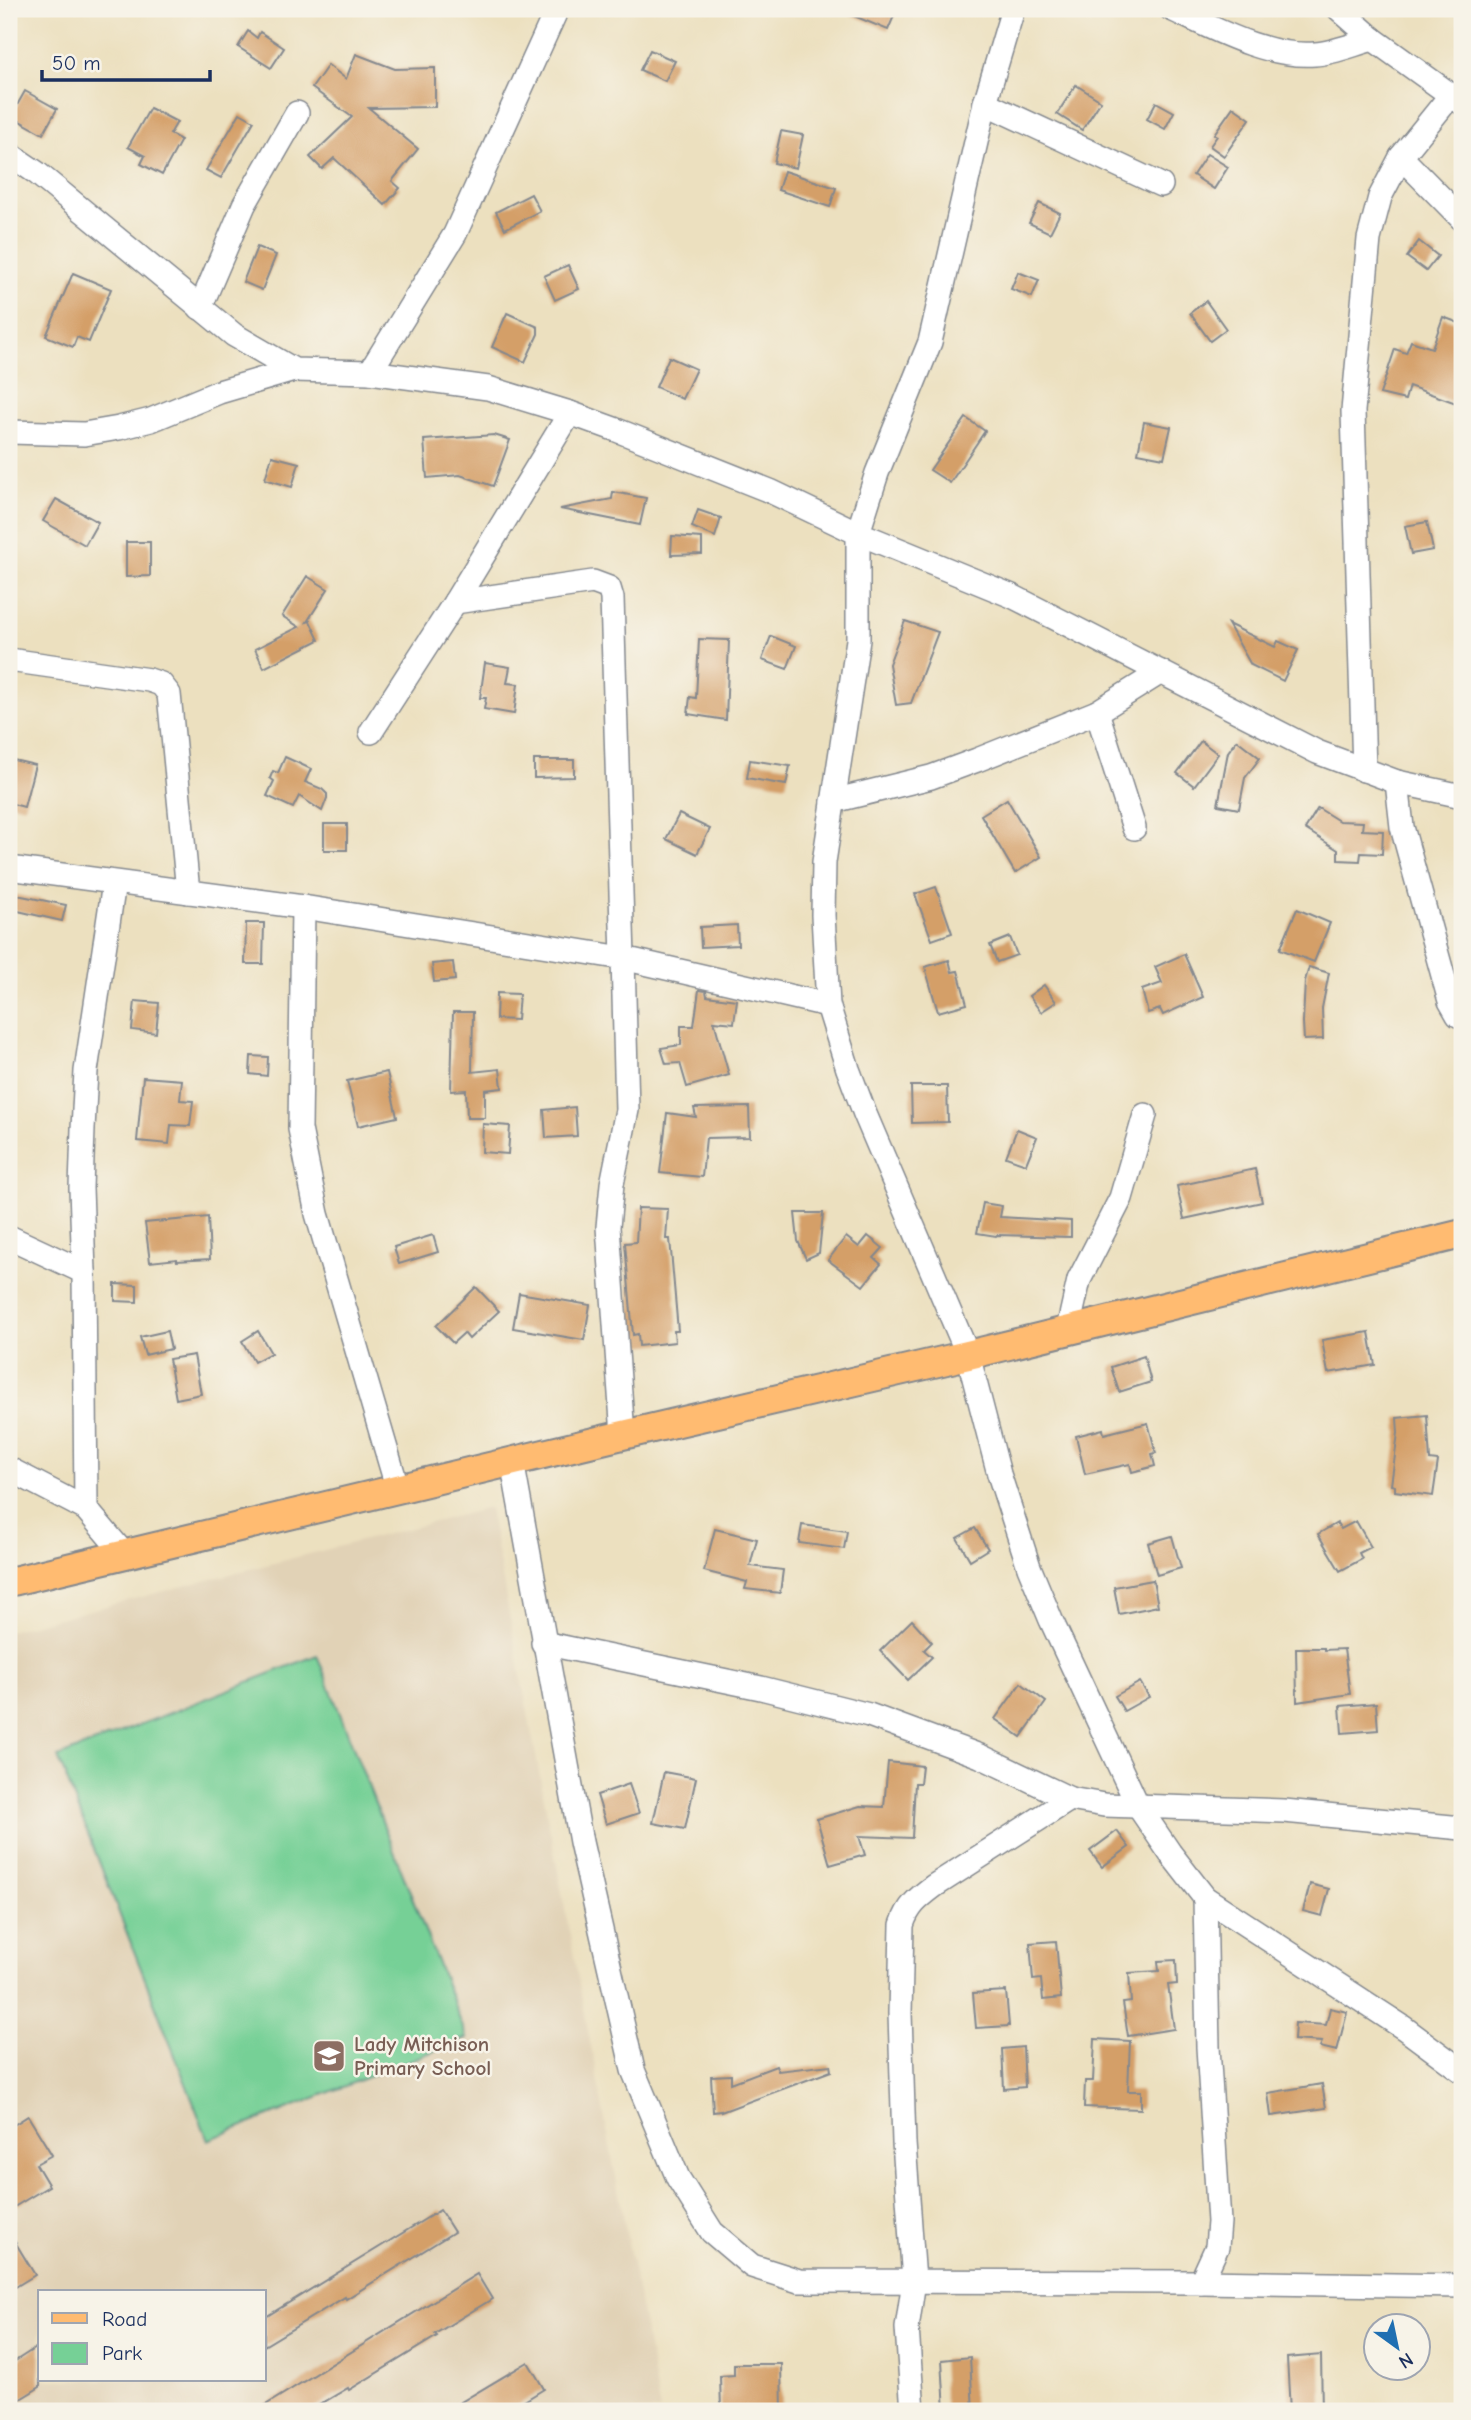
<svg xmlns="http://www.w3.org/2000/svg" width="1471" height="2420" viewBox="0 0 1471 2420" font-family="'Comic Neue',sans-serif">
<rect width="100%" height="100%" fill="#f7f3e8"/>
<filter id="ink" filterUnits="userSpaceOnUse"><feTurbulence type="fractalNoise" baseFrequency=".0143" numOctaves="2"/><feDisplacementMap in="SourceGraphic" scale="14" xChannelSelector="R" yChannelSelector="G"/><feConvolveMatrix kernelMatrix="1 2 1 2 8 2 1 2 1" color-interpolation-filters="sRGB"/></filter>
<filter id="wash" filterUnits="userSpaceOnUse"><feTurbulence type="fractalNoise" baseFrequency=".00686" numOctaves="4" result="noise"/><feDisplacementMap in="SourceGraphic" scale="28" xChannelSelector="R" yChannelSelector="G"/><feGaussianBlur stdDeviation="1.57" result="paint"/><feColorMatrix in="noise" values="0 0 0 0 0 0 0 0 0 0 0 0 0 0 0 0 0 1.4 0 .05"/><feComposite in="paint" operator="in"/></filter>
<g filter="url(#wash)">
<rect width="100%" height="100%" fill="#ece0bf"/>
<path fill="#e1d2b6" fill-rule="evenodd" d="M489,1508l171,903h-651v-780zM40,2292h224v88h-224z"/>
<path fill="#76d096" stroke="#48807a" stroke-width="2" d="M317,1655l150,383 -259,102 -150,-383z"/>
<g id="blocks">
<g fill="#d49f68">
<path d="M837,9h60l-9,21z"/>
<path d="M248,31l9,7 3,-6 24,16 -13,20 -33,-21z"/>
<path d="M650,50l25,11 -10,20 -25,-11z"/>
<path d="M356,54l39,15 40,-1v39l-66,1 49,41 -26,32 8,7 -15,17 -51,-47 -12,11 -12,-12 42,-40 -40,-29 16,-23 18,14z"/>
<path d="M1076,85l25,16 -19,29 -25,-16z"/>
<path d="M25,91l32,18 -14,25 -32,-18z"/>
<path d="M1156,102l18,10 -9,17 -18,-10z"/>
<path d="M1233,107l17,12 -26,37 -14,-10 7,-10 -3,-2z"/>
<path d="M150,108l27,14 -7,12 11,6 -19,35 -21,-11 4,-8 -17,-9z"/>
<path d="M240,113l14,8 -33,57 -15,-8z"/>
<path d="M781,131l22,4 -7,33 -22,-5z"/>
<path d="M1207,154l21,13 -14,22 -21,-14z"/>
<path d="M784,171l52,17 -6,19 -52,-17z"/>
<path d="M531,194l9,17 -35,18 -9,-17z"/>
<path d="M1039,203l21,10 -10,20 -21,-10z"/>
<path d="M1419,241l19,15 -12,15 -19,-14z"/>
<path d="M257,247l19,8 -14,35 -19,-8z"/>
<path d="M568,265l11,24 -24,11 -11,-24z"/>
<path d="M1018,272l21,8 -7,17 -21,-8z"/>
<path d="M73,273l38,16 -22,53 -12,-5 -4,10 -27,-11z"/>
<path d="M1206,301l20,28 -16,12 -20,-28z"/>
<path d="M507,313l31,14v7l-13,28 -33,-15z"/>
<path d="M1443,317l19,7v62l-6,17 -47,-17 -4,14 -25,-6 15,-45 11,4 5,-12 21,7z"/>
<path d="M669,357l27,12 -14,30 -26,-12z"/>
<path d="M966,418l19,13 -35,52 -20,-13z"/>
<path d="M1144,422l27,5 -7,31 -26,-5z"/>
<path d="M494,435l16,5 -17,46 -33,-11 -33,3 -3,-38z"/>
<path d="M272,456l27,7 -7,24 -27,-8z"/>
<path d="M613,492l33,6 -6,27 -80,-16 52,-10z"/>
<path d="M56,499l42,23 -13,23 -42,-24z"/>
<path d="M698,510l23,8 -6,19 -23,-10z"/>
<path d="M1427,522l6,28 -22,4 -6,-28z"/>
<path d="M672,536l30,2v16l-31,1z"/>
<path d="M126,542h24v34l-24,1z"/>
<path d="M307,576l21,13 -21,33 3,-1 9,19 -55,28 -9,-19 44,-22 -17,-11z"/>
<path d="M905,621l33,11 -27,71 -15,2 -7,-41z"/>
<path d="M1228,624l47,23 3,-6 20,9 -15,31 -32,-16z"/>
<path d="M771,636l25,10 -9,23 -25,-9z"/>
<path d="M699,639l30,1 -3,80 -38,-6 2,-17 6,1z"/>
<path d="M485,663l25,4 -3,16 11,1 -4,30 -30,-5 2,-11h-6z"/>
<path d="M1237,740l23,18 -15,20 -6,31 -21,-4 10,-53z"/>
<path d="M1201,741l17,13 -24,32 -17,-13z"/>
<path d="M285,757l26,12 -6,13 17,7 5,5v4l-5,13 -23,-15 -6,12 -26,-12 7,-15 -4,-3 3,-7 5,2z"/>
<path d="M9,759l26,6 -11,42 -15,-4z"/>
<path d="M534,760h40v17l-40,1z"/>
<path d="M750,760l40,6 -4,19 -39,-7z"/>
<path d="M1007,799l34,58 -26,16 -34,-58z"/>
<path d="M1318,808l21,13 24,1 -1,8 21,1 -1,23 -21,-1 -1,8 -22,-1v-10l-33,-21z"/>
<path d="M679,814l31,15 -13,25 -31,-15z"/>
<rect x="324" y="824" width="23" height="26"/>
<path d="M936,887l16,46 -20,7 -17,-46z"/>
<path d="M12,894l54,11 -4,16 -53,-12z"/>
<path d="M1297,909l33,14 -16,39 -34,-13z"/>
<path d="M246,923h18l-1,41h-18z"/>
<path d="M737,925l1,20 -37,2 -1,-20z"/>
<path d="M1010,937l7,18 -20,7 -7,-17z"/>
<path d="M1184,954l19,43 -40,18 -3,-6 -12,4 -6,-23 20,-7 -7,-16z"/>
<path d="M949,960l3,12 6,-1 9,33 -29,8 -13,-45z"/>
<path d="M453,962l2,18 -21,2 -2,-18z"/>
<path d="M1309,967l20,6 -7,35 1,31 -19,1 -1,-18 2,-41z"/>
<path d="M1044,985l12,17 -15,10 -12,-16z"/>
<path d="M699,990l7,1 1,5 30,4 -3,23 -20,-2 15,54 -42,12 -7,-24 -14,1 -5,-16 20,-3v-19h13z"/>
<path d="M497,993l22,1 -2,26 -21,-1z"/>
<path d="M135,1001l24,2 -3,30 -24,-3z"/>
<path d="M453,1012h20l-1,60 28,-3 2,19 -17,2v28h-18l-1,-28 -15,1z"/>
<path d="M251,1056l17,1 -1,19 -17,-2z"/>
<path d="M387,1072l10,45 -39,9 -11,-45z"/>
<path d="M143,1077l39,3 -2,20 13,1 -3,25 -19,-1 -2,19 -32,-3z"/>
<path d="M911,1086h36l1,36 -36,1z"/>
<path d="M575,1107l2,29 -31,2 -2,-28z"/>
<path d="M749,1107l1,30 -44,1 -4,39 -42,-4 7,-60 29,4 -2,-9z"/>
<path d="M483,1124l27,2 -2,28 -26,-2z"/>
<path d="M1017,1129l20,8 -11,27 -20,-7z"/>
<path d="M1255,1169l7,33 -78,17 -7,-33z"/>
<path d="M983,1203l19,3 -2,11 71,4v16l-74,-2 -1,1 -19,-3z"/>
<path d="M638,1208l30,1 -2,30h4l8,92h-4l1,11 -36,4 -1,-12 -5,1 -8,-92 11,-1z"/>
<path d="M795,1213h28l-4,40 -13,6 -8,-18z"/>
<path d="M208,1217l2,42 -33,2v-2l-27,3 -5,-39z"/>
<path d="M433,1235l5,17 -39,12 -5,-17z"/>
<path d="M868,1236l15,12 -9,10 7,6 -18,22 -35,-26 18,-23 13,10z"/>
<path d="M115,1284l22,1v17l-22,-1z"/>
<path d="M476,1287l23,24 -30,28 -5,-6 -11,10 -17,-17z"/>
<path d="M519,1293l71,12 -6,35 -71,-12z"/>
<path d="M167,1331l4,18 -26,6 -5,-18z"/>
<path d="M258,1331l13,22 -17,9 -12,-21z"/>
<path d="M1369,1332l6,33 -47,8 -6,-33z"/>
<path d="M194,1355l7,39 -25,5 -7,-40z"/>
<path d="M1144,1356l7,26 -32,10 -8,-25z"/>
<path d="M1427,1415l3,45 8,1 -5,35 -38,-5v-5l-4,-1 7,-52 -1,-15z"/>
<path d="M1148,1423l8,30 -4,1 3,12 -23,6 -2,-8 -45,10 -9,-38 27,-7 1,5z"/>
<path d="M1356,1521l15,26 -12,6 3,6 -22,12 -22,-37 19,-11 4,6z"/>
<path d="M802,1525l45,6 -3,18 -45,-6z"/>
<path d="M975,1528l13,21 -18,11 -13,-22z"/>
<path d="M715,1529l42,10 -7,27 33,4 -3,23 -35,-4 2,-7 -43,-11z"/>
<path d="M1172,1536l9,32 -24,7 -9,-32z"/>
<path d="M1153,1580l5,26 -39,8 -5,-27z"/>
<path d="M912,1620l20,22 -8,8 8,7 -24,23 -28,-29z"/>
<path d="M1296,1648h28v2l20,-1 6,45 -53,8z"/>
<path d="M1140,1682l9,15 -25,14 -9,-15z"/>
<path d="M1021,1683l25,19 -25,35 -26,-18z"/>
<path d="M1376,1703l2,27 -36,3 -2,-27z"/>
<path d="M888,1762l34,4 -2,17h-5l-3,55 -53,-2 6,19 -35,10 -13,-46 43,-13 24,1z"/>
<path d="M664,1772l32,6 -11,51 -32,-6z"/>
<path d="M629,1784l10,29 -33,11 -9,-29z"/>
<path d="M1117,1831l12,16 -27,20 -12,-16z"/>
<path d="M1310,1884l19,5 -7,27 -19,-5z"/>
<path d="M1056,1941l5,57 -18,2 -2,-21 -8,1 -3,-37z"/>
<path d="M1176,1960l1,24 -9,1 6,44 -46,7 -5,-33 8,-1 -2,-29 30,-2 -1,-10z"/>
<path d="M1006,1991l3,35 -33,2 -3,-35z"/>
<path d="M1330,2008l17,4 -10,39 -17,-4 2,-5 -28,-2 1,-17 31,2z"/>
<path d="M1095,2039l35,2 -2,50h13v18l-57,-2 1,-26h8z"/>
<path d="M1023,2047l2,40 -21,2 -2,-40z"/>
<path d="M830,2065l1,6 -110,41v-1l-8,1 -2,-36 20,-1v8l45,-17 2,5z"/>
<path d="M1322,2084l4,24 -55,8 -3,-23z"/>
<path d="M28,2116l24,39 -16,9 13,22 -40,24v-82z"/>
<path d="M440,2210l14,22 -108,67 -1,-2 -81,49v-28z"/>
<path d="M9,2232l26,43 -26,16z"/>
<path d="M477,2274l15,25 -57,35 2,2 -88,54 -1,-2 -39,23h-53z"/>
<path d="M40,2345v42l-31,19v-41z"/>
<path d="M1321,2355l1,56h-32l-3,-53z"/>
<path d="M970,2357l3,54h-28l-3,-51z"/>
<path d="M528,2362l16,27 -36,22h-62z"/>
<path d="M734,2364h47l1,47 -61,-1 -1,-34 14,-1z"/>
</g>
</g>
</g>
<g filter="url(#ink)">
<use href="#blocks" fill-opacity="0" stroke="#84888e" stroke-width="2"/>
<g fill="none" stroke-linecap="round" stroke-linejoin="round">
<defs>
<g id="minor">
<path d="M1013,9l-28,94 -55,239 -53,131 -19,60 154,63 305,156 80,30 65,14"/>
<path d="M1171,9c42,19 96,49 144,45 19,-1 39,-10 58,-15"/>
<path d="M1339,9l34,30 89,64"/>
<path d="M985,103l176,82"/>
<path d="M9,154l28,19 197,162 60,35 76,2 118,16 82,25 44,16 156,62 88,42v107l-34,222 -1,53 5,90 20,64 17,45 103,241 31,119 30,93 22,53 87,186 32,47 35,45 199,130 58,43"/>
<path d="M1401,157l50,-62"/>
<path d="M200,308l44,-103 53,-92"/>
<path d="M370,372l85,-138 102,-225"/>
<path d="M9,432l75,2 35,-6 32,-8 68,-28 75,-22"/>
<path d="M455,602l138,-20 16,6 3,10 11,360 205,47"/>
<path d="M9,660l140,20 12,4 8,10 19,198"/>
<path d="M1097,712l37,116"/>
<path d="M371,732l84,-130 115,-189"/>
<path d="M1364,770l-11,-359 16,-172 11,-42 21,-40 61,62"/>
<path d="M1397,782l5,45 48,174 8,14h4"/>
<path d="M833,801l98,-24 46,-17 120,-48 64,-40"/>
<path d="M9,868l294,39 320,51 4,152 -15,74 -4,43 15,208"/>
<path d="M303,907l-3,222 17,85 81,276"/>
<path d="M9,1237l75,35"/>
<path d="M1068,1329l11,-49 42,-82 24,-83"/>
<path d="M512,1461l69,381 52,228 45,108 34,54 40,34 47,15 402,1 261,4"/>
<path d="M9,1469l77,40 38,45"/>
<path d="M86,1509l-2,-237 -3,-84 2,-59 3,-58 28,-188"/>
<path d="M543,1643l218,45 108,27 111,41 90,43 34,6 180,6 178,17"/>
<path d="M1201,2282l16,-35 2,-25 -11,-175 -3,-149"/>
<path d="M913,2411l-6,-83 7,-47 -10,-138 -4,-130 2,-88c6,-19 16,-27 32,-39l136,-87"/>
</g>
<path id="major" d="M9,1582l614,-147 345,-80 494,-121"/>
</defs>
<use href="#minor" stroke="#84888e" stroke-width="26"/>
<use href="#major" stroke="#84888e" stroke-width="32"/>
<use href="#minor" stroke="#fff" stroke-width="23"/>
<use href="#major" stroke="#ffbb71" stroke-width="28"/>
</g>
</g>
<defs>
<symbol id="school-square" viewBox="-11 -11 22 22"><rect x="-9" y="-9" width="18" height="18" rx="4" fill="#8d6e63" stroke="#f7f3e8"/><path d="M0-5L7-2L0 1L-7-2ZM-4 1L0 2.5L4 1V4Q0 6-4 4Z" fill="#fff"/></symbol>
</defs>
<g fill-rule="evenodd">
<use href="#school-square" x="310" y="2037" width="38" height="38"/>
</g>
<g text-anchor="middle" stroke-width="5" stroke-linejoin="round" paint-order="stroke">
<g font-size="21" font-weight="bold" fill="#785e54" stroke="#f7f3e8" text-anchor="start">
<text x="354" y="2051">Lady Mitchison<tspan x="354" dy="24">Primary School</tspan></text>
</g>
</g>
<rect width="1471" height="2420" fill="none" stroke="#f7f3e8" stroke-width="35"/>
<rect x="38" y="2290" width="228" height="91" fill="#f7f3e8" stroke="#9fa5b1" stroke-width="2"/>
<rect x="52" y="2313" width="35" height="10" fill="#ffbb71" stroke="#9fa5b1" stroke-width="2"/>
<text x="102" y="2326" font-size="21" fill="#1b2f5e">Road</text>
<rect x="52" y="2343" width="35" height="21" fill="#76d096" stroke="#9fa5b1" stroke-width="2"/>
<text x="102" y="2360" font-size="21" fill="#1b2f5e">Park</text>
<g transform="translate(1397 2347) rotate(147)"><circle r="33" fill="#f7f3e8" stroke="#9fa5b1" stroke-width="2"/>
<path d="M0-5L12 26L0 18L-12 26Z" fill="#1f6fb2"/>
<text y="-10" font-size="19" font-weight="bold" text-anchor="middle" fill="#1b2f5e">N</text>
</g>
<path d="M42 70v10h168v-10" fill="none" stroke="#1b2f5e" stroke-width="3.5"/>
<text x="52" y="70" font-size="21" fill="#1b2f5e" stroke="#f7f3e8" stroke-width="5" paint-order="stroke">50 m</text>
</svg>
